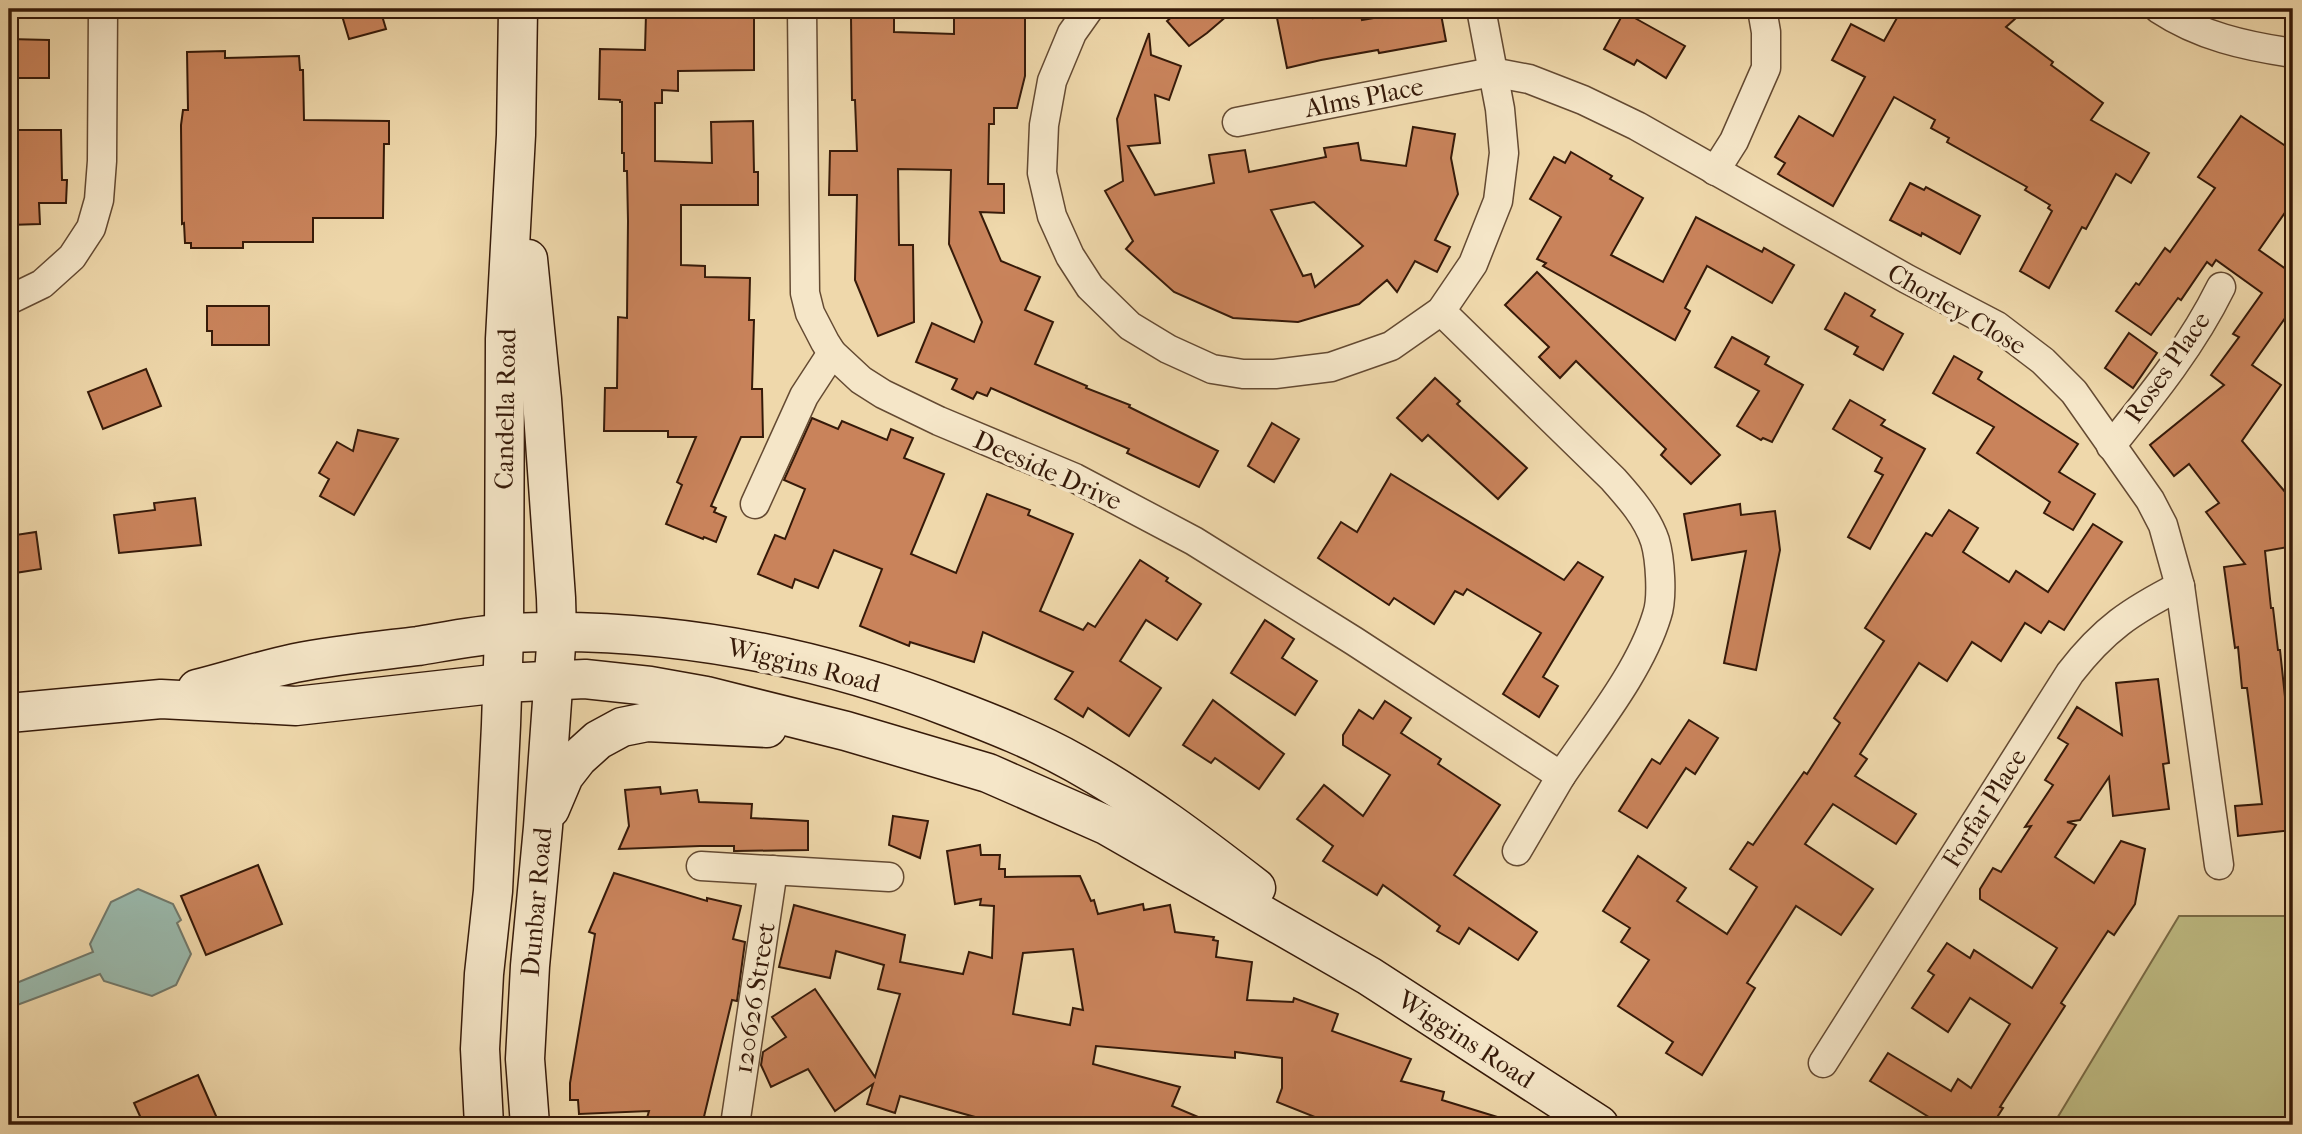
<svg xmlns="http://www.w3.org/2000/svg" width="2302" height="1134" viewBox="0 0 2302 1134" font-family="'IM FELL French Canon',serif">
<rect width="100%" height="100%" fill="#efd8ab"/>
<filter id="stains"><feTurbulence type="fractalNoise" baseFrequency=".00286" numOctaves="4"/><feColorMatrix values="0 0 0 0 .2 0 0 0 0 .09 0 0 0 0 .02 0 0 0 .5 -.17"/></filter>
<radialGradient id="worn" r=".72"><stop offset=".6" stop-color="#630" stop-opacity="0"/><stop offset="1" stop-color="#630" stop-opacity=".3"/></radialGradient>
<path fill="#bfbd85" stroke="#7a6c47" stroke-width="2" d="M2179,916h114v209h-240z"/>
<path fill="#9ab9ac" stroke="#72796b" stroke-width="2" d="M138,889l35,15 8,16 -4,3 14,31 -15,31 -24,11 -48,-15 -4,-7 -91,34v-22l84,-34 -3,-8 21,-42z"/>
<g fill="#c9835b" stroke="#361a09" stroke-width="2" fill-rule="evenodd">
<path d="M340,9h40l6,20 -37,10z"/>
<path d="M656,9h98v61l-76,1v20l-16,-1v13h-7v58l57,2 -1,-41 42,-1 1,51h4v33h-77v60l24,1v11l45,1 -1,42h5l-2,69h10l1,48h-22l-30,69 5,2 -2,4 12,5 -10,25 -12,-5 -1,2 -37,-15 16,-39 -5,-3 19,-45h-28v-6h-64l1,-43h12l1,-71 9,1 1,-97 -1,-50h-3v-18h-2v-51h-2v-2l-21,-1 1,-50 45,1 1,-36 6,1v-5l4,1z"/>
<path d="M954,9h71v67l-8,32h-23v16h-5l-1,60h16v29l-24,-1 21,49 39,16 -15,33 28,12 -18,42 52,22 -1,2 44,17 -1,2 89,44 -19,36 -72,-34 2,-4 -138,-61 -4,8 -10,-4 -4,7 -21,-10 5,-10 -41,-17 16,-39 42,19 8,-20 -33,-78 2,-74 -53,-1 1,76h14l1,77 -36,14 -23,-56 2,-85h-28l1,-44h27l-2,-51h-3l-1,-83h43v15l60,2z"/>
<path d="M1181,9h54l-28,24 -18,13 -22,-25z"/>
<path d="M1424,9h16l6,32 -67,12 -1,-3 -57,10 -34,8 -10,-50 34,-7 2,7 47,-8 2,10z"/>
<path d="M1902,9h124l-20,18 47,35 -2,3 52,38 -12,17 58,33 -18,30 -15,-9 -30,55 -4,-2 -33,61 -29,-17 32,-60 -4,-3 2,-3 -25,-15 2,-3 -80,-45 2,-4 -18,-10 4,-8 -41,-23 -61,109 -55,-32 7,-11 -10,-6 24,-41 34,20 32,-59 -33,-17 19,-36 33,17z"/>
<path d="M1624,12l61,34 -19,32 -29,-18 -3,5 -30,-16z"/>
<path d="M1149,33l2,22 30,11 -12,34 -14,-5 5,48 -32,3 27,49 59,-12 -5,-28 36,-5 4,22 77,-15 -2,-9 34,-5 3,17 45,6 7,-39 42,7 -4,24 7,36 -23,46 15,7 -13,25 -22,-11 -18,31 -10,-12 -28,24 -61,18 -65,-4 -59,-26 -48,-43 7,-8 -28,-50 18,-10 -6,-62zM1314,202l49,44 -48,41 -4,-13 -8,2 -32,-66z"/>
<path d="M9,39l40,1v38h-40z"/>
<path d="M225,51v7l74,-2 1,14h3l1,50 85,1v23h-5l-1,74h-70v24h-70v6h-52v-5h-6l-1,-20 -2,1 -1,-99 2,-15h5l-1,-58z"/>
<path d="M2241,116l52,35v50l-34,49 34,24v33l-41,58 29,20 -39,56 44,52 7,47v6l-28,5 6,57h2l5,42h2l5,47 8,-1v134l-55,6 -3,-30 27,-2 -15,-116h-5l-4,-41 -3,1 -11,-81 21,-3 -39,-52 13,-9 -30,-39 -15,12 -24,-31 74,-60 -13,-10 28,-38 -6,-3 29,-41 -46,-33 -4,6 -5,-4 -26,38 -3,-2 -27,37 -35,-24 20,-28 3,2 26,-37 5,4 45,-64 -17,-11z"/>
<path d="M9,130h52l1,50h5l-1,23h-27l1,21 -31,1z"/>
<path d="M1571,152l41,24 -2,3 33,19 -32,57 52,27 33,-65 66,35 2,-4 30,17 -22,38 -65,-37 -22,42 5,3 -15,29 -132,-74 3,-3 -9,-4 24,-42 -31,-18 24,-42 11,6z"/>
<path d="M1910,183l14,7 2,-3 54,29 -20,38 -38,-21 -1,3 -31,-16z"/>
<path d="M1537,272l183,183 -29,29 -30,-29 5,-6 -90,-88 -16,17 -21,-21 10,-10 -44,-42z"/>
<path d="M1845,293l30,17 -4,6 32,18 -20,36 -29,-16 4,-7 -33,-18z"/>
<path d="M207,306h62v39h-57v-14h-5z"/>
<path d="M2129,333l28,20 -24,35 -28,-20z"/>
<path d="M1732,337l37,20 -4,7 38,21 -31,57 -9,-4 -2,2 -24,-14 22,-35 -44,-24z"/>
<path d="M1954,356l28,16 -4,7 100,65 -19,28 36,22 -22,36 -29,-17 6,-11 -73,-49 17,-26 -61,-34z"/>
<path d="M146,369l15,37 -58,23 -15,-37z"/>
<path d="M1435,378l25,23 -3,3 70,64 -29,31 -70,-64 -6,6 -25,-23z"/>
<path d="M1850,400l35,20 -4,5 44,24 -55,100 -22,-12 35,-62 -8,-4 7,-13 -49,-29z"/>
<path d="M812,418l26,11 4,-8 45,19 4,-11 22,9 -9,20 40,16 -33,80 45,19 31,-79 43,16 -2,5 45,19 -33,77 43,19 5,-7 7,4 45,-67 28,18 -2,3 35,23 -24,36 -31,-20 -26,41 41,27 -32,48 -41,-28 -5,9 -28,-18 18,-27 -90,-40 -9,30 -64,-20 -1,4 -49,-20 22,-57 -48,-19 -16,38 -23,-9 -3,9 -34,-14 17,-39 10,4 20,-50 -21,-9z"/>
<path d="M1272,423l27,16 -25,43 -26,-16z"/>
<path d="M358,430l40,9 -44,76 -34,-19 9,-17 -10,-6 18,-31 16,9z"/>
<path d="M1391,474l173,106 14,-18 25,15 -60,100 15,9 -19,31 -36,-23 38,-61 -74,-44 -4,6 -8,-4 -21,33 -40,-26 -5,7 -71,-47 23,-36 16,10z"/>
<path d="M195,498l6,47 -82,8 -5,-38 41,-5 -1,-7z"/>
<path d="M1740,504l1,11 34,-4 5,39 -24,120 -32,-7 22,-112 -54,9 -8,-46z"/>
<path d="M1949,510l29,18 -15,24 46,30 7,-11 32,21 45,-68 29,18 -58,88 -15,-9 -8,12 -16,-10 -24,38 -29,-19 -25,39 -28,-18 -59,91 7,5 -12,17 61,38 -20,30 -63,-40 -28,40 68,45 -32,46 -45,-29 -49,77 8,5 -53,87 -36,-22 7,-11 -55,-36 31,-46 -28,-18 9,-14 -27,-17 35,-55 48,32 -9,13 50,33 30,-47 -27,-18 18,-27 5,3 51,-73 3,2 33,-51 -6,-5 50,-77 -19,-13 61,-95 6,3z"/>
<path d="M36,532l5,37 -26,4 -6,-37z"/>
<path d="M1265,620l29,19 -12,19 35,23 -22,34 -64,-42z"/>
<path d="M2158,679l11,84 -6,1 6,45 -56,7 -4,-39 -29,43 -13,2 9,3 -21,32 39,26 27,-42 24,8 -10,55 -21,31 -6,-4 -47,72 4,3 -65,101 3,1 -11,17h-50l-72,-44 18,-28 63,38 7,-12 13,9 39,-64 -40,-26 -22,34 -36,-24 22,-33 -6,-4 19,-28 23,15 4,-8 58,38 25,-40 -77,-49v-10l13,-21 8,4 30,-46 -6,1 28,-42 -8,-5 23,-36 -10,-6 19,-31 45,28 -6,-52z"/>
<path d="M1213,700l71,54 -25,35 -44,-31 -4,5 -28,-18z"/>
<path d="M1385,701l26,17 -10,15 40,26 -3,5 62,41 -46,70 83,57 -19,28 -49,-32 -10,16 -22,-13 3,-5 -57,-41 -6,10 -54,-34 10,-15 -36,-27 27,-34 39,31 27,-41 -47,-30v-10l16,-25 14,9z"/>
<path d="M1689,720l29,18 -23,36 -9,-6 -39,60 -28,-17 33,-52 8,5z"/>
<path d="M660,787l1,7 36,-4 2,12 53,2 -1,14 57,3v29l-72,1h-2v-5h-34l-81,3 10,-23 -4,-36z"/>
<path d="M893,816l35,5 -8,37 -31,-13z"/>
<path d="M980,845l1,10h19l-1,14h6v8l75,-1 11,25 3,-1 4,14 45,-10 1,6 26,-5 5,27 39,5 -1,3 5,1 -2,16 36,5 -5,38 46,2 1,-4 44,16 -6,17 79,28 -10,22 43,11 -2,8 62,19v6h-193l4,-8 -38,-15 5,-14v-30l-47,-6v6l-139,-12 -3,18 87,23 -8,19 45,19h-245l3,-8 -75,-21 -5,17 -28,-9 6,-20 -38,27 -27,-42 -37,18 -10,-22 2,-13 23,-15 -14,-20 43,-28 60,88 25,-83 -22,-5 6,-24 -48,-14 -6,27 -51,-11 15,-62 111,30 -5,27 63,12 6,-22 23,6 2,-52 -14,-1 1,-6 -26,5 -8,-53zM1073,949l10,61 -10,-2 -3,17 -57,-11 10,-61z"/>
<path d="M258,865l24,59 -76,31 -25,-59z"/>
<path d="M614,873l93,28v-3l34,8 -8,33 12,3 -8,59 -5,-1 -30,125h-57l4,-14 -70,3 -1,-14h-8v-17l25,-149 -6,-2z"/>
<path d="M198,1075l22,50h-76l-10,-22z"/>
</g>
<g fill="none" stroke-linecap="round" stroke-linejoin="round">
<defs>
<g id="street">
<path d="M802,9l3,284 5,20 15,29 7,11 29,27 22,14 56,27 136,57 119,63 160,100 207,135c33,-49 79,-105 96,-161 6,-17 3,-57 -2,-74 -8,-24 -26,-44 -42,-62l-172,-168"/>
<path d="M1089,9l-17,24 -20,48 -8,44 -2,48 10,43 18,40 20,31 40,39 38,23 44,20 31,5h32l56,-7 60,-21 50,-35 32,-47 25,-63 6,-48 -4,-44 -19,-100"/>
<path d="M2159,9c41,27 86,37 134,44"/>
<path d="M1237,122l255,-50 37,7 54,21 54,26 270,153 90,47 46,35 31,31 76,108 13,25 17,61 39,279"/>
<path d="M1715,171l19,-30 32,-73v-36l-4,-23"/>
<path d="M9,300l33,-16 30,-27 19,-29 8,-28 3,-39 1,-152"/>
<path d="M2111,446c41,-51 81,-100 110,-159"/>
<path d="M755,504l49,-108 28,-43"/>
<path d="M1517,851l44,-75"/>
<path d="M701,866l188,11"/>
<path d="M1823,1063l247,-390c34,-44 61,-62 110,-87"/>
<path d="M735,1125l38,-255"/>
</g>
<g id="secondary">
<path d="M528,259l14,140 14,199 1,34 -14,195 -13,139 -5,93 5,66"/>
<path d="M197,689c32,-8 65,-19 98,-26 41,-8 82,-12 123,-17 30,-5 60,-11 90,-13 154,-7 300,20 443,75 42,16 85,33 124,55 65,36 123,80 181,125"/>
<path d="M9,713l152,-14 135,7 206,-23 83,-4 65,7 56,10 140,35 142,42 118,52 263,151 230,149"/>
<path d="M550,809l14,-33 14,-18 20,-18 24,-13 25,-5 120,6"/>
<path d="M484,1125l-4,-76 4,-75 9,-83 8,-166 3,-91 1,-295 11,-204 2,-126"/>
</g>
</defs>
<use href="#street" stroke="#644a32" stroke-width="31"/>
<use href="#secondary" stroke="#361a09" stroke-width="41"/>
<use href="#street" stroke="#f5e6c8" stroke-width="28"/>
<use href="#secondary" stroke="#f5e6c8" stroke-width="38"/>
</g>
<g text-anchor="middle" stroke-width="7" stroke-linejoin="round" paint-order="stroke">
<g font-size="26" fill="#361a09" stroke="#f5e6c8">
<text transform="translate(1364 97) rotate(-11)" y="9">Alms Place</text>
<text transform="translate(1957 309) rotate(30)" y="9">Chorley Close</text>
<text transform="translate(2167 367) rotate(-55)" y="9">Roses Place</text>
<text transform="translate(505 409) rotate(-89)" y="9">Candella Road</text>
<text transform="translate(1048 470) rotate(24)" y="9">Deeside Drive</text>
<text transform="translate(804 665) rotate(14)" y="9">Wiggins Road</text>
<text transform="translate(1984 808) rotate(-58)" y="9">Forfar Place</text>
<text transform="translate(536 902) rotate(-85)" y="9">Dunbar Road</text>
<text transform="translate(754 998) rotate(-81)" y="9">120626 Street</text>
<text transform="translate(1466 1039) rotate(33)" y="9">Wiggins Road</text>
</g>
</g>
<rect width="2302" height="1134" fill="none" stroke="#efd8ab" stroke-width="35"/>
<rect x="10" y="10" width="2281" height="1113" fill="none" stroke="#361a09" stroke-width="3.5"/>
<rect x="18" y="18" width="2267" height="1099" fill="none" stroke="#361a09" stroke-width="2"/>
<rect width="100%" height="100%" filter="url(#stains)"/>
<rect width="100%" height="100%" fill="url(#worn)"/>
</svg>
